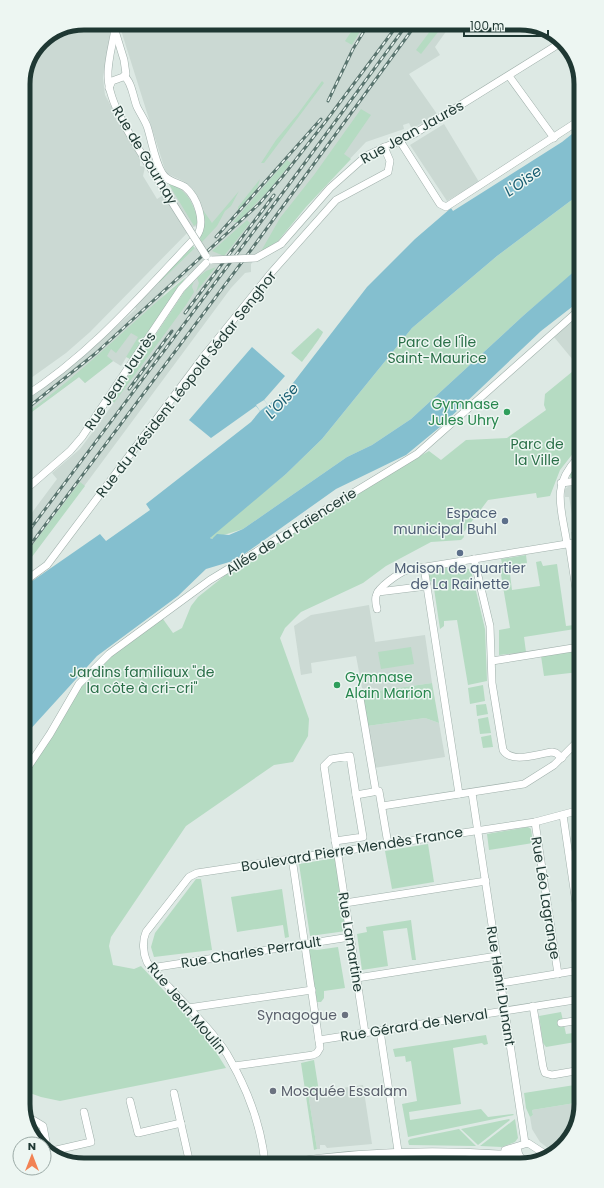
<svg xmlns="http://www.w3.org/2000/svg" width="604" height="1188" viewBox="0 0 604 1188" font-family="Poppins,sans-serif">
<rect width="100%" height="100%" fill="#dde9e4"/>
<g fill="#cbd9d3">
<path d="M84,23l5,3 4,-3 17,1v13l-7,41 2,17 35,64v7l5,1 -2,9 14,23 22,-14 11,9 4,-4 -9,-8 -19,-9 -46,-146 2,-4h330l-17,24 5,8 -31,19 28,40 -25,15 -3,-6 -6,2 1,4 -38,13 -106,111 -9,11v8l-6,1 -14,15 -206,278v-44l32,-43 -5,-6 28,-24 12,-16 94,-130 8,-22 -7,-6 -22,18 -44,73 -8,-5 -28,22 -6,-6 -54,40 -1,-14 56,-44 56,-50 -1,-3 61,-59 19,-22 -3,-2 -19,4 -103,105 -24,21 -42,30 -1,-302 18,-40z"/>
<path d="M444,124l35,58 -32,19 -37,-56z"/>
<path d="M578,315v51l-24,-29z"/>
<path d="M578,484l1,54h-2l-5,-1 -1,-5h4l-6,-35h-4v-8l4,-3z"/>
<path d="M369,605l6,37 50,-7 7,48 -69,10 -7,-37 -45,7 1,10 -11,2 -7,-49 17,-11z"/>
<path d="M425,718l14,5 6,34 -71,11 -7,-42z"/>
<path d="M363,1085l9,59 -45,4 -2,-3h-5v4h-3l-9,-56z"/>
<path d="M581,1102l-10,36 -18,14 -13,-10 -8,-13 -2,-12 3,-2 -1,-5z"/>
</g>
<g fill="#b5dbc2">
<path d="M357,23h8l-13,22 -7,-4z"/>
<path d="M436,23h9l-24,31 -5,-4z"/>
<path d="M322,81l2,2 -60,80h-3l15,-23 21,-25z"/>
<path d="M361,109l10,6 -27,39 7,5 -45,48 -28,34 -18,12 20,-35 34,-43z"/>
<path d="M287,160l4,3 -22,27 -31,32h-5z"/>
<path d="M260,179l-3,10 -19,22v-4z"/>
<path d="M168,183c20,8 23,17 30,36l1,3 -5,4z"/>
<path d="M239,191l-8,15 -6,5 -8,15 -15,16 -2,-3 5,-19 -7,-17 14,20z"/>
<path d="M577,196v73l-6,6 -47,40 -113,104 -39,26 -25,12 -104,72 -32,10 -1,-3 76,-62 36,-35 90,-111 85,-72z"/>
<path d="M247,220l3,3 -26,33 -12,-5z"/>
<path d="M192,245l3,3 -36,35 -2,-2z"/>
<path d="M216,267l-20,25 3,-9 -2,-5 9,-7z"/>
<path d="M186,277l-56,82 -4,-2 12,-20 -7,-4 -15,20 -5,-4 -4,7 6,5 -28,22 -6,-6 -54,40v-3c58,-41 106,-92 161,-137z"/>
<path d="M194,281l-2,6 2,5 -8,13 -72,98 -2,-3 74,-111z"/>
<path d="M318,328l5,4c-1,4 -18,26 -21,30l-11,-9z"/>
<path d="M578,367v80l-18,23 -10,26 -13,2 -1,-5 -48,7 -25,33 1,4 -3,3 -30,2 -45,24 -23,17 -62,29 -16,16 -5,10 29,81 -1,17 -15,26 -19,3 -88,61 -75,111 -2,9 4,19 21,4 7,-3 65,70 20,32 -166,33 -19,-4 -14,-5 -1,-319 60,-95 17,-16 22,-17 38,-26 10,14 9,-5 9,-22 7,-9 30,-24 158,-98 43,-24 12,9 25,-20 41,-2 39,-28 -2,-5 1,-11z"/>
<path d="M576,464h2v15l-7,-1 -2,-3z"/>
<path d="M80,482l5,4 -60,80v-11z"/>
<path d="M526,555l1,8 -18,3 3,24 28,-4 -4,-24 5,-1 2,5 14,-2 9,62 8,-1 1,4 -51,8 2,15 -27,3v-25l11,-2 -11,-65h3l-1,-4z"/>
<path d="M465,565l1,3 5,2 14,59 2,52 -19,4 -11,-65 -13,1v5l-4,3 -7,-47 -5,-2v-9l2,-1z"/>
<path d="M411,647l3,17 -33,5 -3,-17z"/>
<path d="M579,650v22l-35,4 -3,-20z"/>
<path d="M432,683l7,40 -14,-5 -58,8 -4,-33z"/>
<path d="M483,685l2,16 -15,3 -2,-16z"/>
<path d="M486,704l2,10 -11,2 -1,-11z"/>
<path d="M488,717l3,16 -11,1 -2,-15z"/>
<path d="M491,735l2,12 -10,1 -2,-11z"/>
<path d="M528,827l3,2 2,14 -44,7 -2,-16z"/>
<path d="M428,844l6,38 -42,7 -7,-38z"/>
<path d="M335,858l11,73 -36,5 -11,-72z"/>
<path d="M196,879h5l11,71 -58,7 -3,-10 4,-14z"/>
<path d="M282,889l7,48 -4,1 -2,-13 -46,7 -6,-35z"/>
<path d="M411,920l5,40h-4l-5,-32 -24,3 5,35 -26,4 -5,-36 10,-2 -1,-5z"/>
<path d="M338,947l7,41 -21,3v7l-3,4h-4l-9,-51 2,-2 7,1z"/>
<path d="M561,1012l5,22 15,-2v9l-35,6 -3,-4 -4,-27z"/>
<path d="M486,1035l2,9 -4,1 -2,-2 -29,5 8,56 -52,8 1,8 71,-11 7,8 25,-3 1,1 -106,22 -6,-33 15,-3 -6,-40 -5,1 -1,-6 -10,1 -2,-8z"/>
<path d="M314,1060l5,32 -11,1 9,56 -3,1 -13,-87z"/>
<path d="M581,1084v18l-49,8 1,5 -3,2 -4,-9 -2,-15z"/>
<path d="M509,1119l1,1 -32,25 -17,-16z"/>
<path d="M515,1119l3,19 -3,4 -13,5 -22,-1z"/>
<path d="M459,1129l17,17 -67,-1 -1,-4 2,-2z"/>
<path d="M381,1158l-4,4h-27l1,-2z"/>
</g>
<path fill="#84bfcf" d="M577,130v66l-80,60 -85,72 -90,111 -36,35 -76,64 2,1 5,-5 12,1 14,-6 104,-72 25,-12 39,-26 113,-104 53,-46v34l-36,28 -101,96 -34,28 -70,34 -100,71 -30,9 -28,27 -81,60 -71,78 -1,-148 75,-52 6,7 44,-31 -4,-6 105,-82 9,-11 -4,-5 -45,32 -22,-18 63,-73 33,29 -21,24 4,5 14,-10 11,-12 74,-96 48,-48 36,-31 2,3 109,-69z"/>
<path fill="#dde9e4" d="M264,400l4,5 -8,6 -4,-6z"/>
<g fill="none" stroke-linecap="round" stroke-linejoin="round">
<defs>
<g id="minor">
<path d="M116,23c-2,17 -9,37 -8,54 1,33 38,82 55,111"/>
<path d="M509,76l45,62"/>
<path d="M109,88l3,-7 11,-4 3,-3 -2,-14 -8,-26"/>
<path d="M400,141l40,63 6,3 131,-85"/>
<path d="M281,244l49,-56 36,-32 48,-22 148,-92"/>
<path d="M24,397c67,-43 118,-103 172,-160 11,-14 1,-40 -11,-50 -8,-5 -18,-5 -23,-14 -8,-14 -10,-32 -15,-47 -3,-7 -7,-13 -10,-19 -4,-10 -5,-25 -13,-31"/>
<path d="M561,483l17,-2"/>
<path d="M25,490l45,-39 12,-14 99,-148 25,-26"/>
<path d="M567,544c-5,-35 -17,-57 11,-86"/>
<path d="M569,544l10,64"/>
<path d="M474,559l16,67 2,57 11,67c9,14 34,4 49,2l4,1 6,5"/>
<path d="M424,567l35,227"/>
<path d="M25,581l22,-16 157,-209 67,-83 65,-73 52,-28 2,-11 -6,-14"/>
<path d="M378,592l49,-6"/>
<path d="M377,609c-1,-4 -2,-9 -1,-13 2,-9 23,-23 31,-26l172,-28"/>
<path d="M492,661l87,-14"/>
<path d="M360,698l16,94 3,-1 9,53"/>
<path d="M26,770l24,-36 29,-50 30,-30 101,-74 207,-126 161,-143"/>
<path d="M472,793l53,350"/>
<path d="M382,806l142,-22 30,-19 25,-25"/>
<path d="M563,815l17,115"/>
<path d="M535,822l23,152"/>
<path d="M335,841l28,-4 -7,-42"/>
<path d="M336,846l-12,-80 7,-7 19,-3 6,39 17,-3"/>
<path d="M337,849l28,184"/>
<path d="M345,903l141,-22"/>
<path d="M151,968l199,-31"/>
<path d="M357,978l140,-22"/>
<path d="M501,983l79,-13"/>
<path d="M533,1006l10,61 2,6 7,2 29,-5"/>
<path d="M188,1008l124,-18"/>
<path d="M561,1023l20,-3"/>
<path d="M380,1031l18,120"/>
<path d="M319,1040l262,-41"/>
<path d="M234,1066l79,-11 4,-2 3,-5 -28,-190"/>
<path d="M174,1093l16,71"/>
<path d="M130,1101l8,32 43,-10"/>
<path d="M28,1117l15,9 4,21 5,4 1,3"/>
<path d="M505,1150l23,-7 20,13"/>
<path d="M52,1151l39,-9 -7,-30"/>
<path d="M518,1151c1,11 11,9 20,9"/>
<path d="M265,1163c-4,-39 -18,-75 -38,-109 -16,-25 -38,-45 -58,-67 -8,-8 -17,-16 -22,-25 -4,-9 -5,-21 -1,-30l43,-55 8,-4 338,-51 45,-12"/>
<path d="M284,1163c73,-11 139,-14 214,-9 7,0 14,-3 21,1"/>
</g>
</defs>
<use href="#minor" stroke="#a0b0ab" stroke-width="8"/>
<use href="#minor" stroke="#fff" stroke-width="7"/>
<defs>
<g id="rail">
<path d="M356,24v-1"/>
<path d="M328,101l25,-52 16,-26"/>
<path d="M216,237l105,-118"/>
<path d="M185,313l89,-118"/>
<path d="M129,389l43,-58"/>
<path d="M25,410l71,-57 163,-149 24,-28 43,-55 73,-98"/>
<path d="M25,536l262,-349 121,-164"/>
<path d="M25,552l226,-302 166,-227"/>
</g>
</defs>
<use href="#rail" stroke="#59746e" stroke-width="3"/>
<use href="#rail" stroke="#edf6f2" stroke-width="1.5" stroke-dasharray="4.5" stroke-linecap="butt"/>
<defs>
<g id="minor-bridge">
<path d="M163,188l43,68"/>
<path d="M212,260l44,-2 25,-14"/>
</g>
</defs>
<use href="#minor-bridge" stroke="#a0b0ab" stroke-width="8" stroke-linecap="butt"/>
<use href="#minor-bridge" stroke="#fff" stroke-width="7"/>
</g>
<g fill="#2e9e5b" stroke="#edf6f2" stroke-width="1.5">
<circle cx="507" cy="412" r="4"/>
<circle cx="337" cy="685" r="4"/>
</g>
<g fill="#5c6f8a" stroke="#edf6f2" stroke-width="1.5">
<circle cx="505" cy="521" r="4"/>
<circle cx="460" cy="553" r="4"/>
</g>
<g fill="#6b7280" stroke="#edf6f2" stroke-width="1.5">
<circle cx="345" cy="1015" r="4"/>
<circle cx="273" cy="1091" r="4"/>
</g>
<g text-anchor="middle" stroke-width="3" stroke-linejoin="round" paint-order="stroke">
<g font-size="14" fill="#1f3833" stroke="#edf6f2">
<text transform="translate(412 132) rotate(-29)" y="5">Rue Jean Jaurès</text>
<text transform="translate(145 155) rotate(59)" y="5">Rue de Gournay</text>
<text transform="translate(120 381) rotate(-56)" y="5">Rue Jean Jaurès</text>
<text transform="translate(186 384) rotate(-52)" y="5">Rue du Président Léopold Sédar Senghor</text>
<text transform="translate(291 531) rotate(-32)" y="5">Allée de La Faïencerie</text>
<text transform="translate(352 849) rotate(-9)" y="5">Boulevard Pierre Mendès France</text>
<text transform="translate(546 898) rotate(81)" y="5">Rue Léo Lagrange</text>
<text transform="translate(351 942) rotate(81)" y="5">Rue Lamartine</text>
<text transform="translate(251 952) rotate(-9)" y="5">Rue Charles Perrault</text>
<text transform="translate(501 986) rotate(81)" y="5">Rue Henri Dunant</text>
<text transform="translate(187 1008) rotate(50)" y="5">Rue Jean Moulin</text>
<text transform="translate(414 1025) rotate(-9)" y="5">Rue Gérard de Nerval</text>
</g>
<g font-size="14" fill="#2a6f48" stroke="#edf6f2">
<text x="437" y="347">Parc de l'Île<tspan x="437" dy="16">Saint-Maurice</tspan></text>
<text x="537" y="449">Parc de<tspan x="537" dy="16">la Ville</tspan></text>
<text x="142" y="677">Jardins familiaux "de<tspan x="142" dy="16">la côte à cri-cri"</tspan></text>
</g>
<g font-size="14" fill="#27864d" stroke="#edf6f2" text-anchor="end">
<text x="499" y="409">Gymnase<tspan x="499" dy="16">Jules Uhry</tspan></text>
<text x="345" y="682" text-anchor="start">Gymnase<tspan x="345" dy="16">Alain Marion</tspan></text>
</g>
<g font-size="14" fill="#4e5e75" stroke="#edf6f2" text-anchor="end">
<text x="497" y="518">Espace<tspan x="497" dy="16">municipal Buhl</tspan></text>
<text x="460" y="573" text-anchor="middle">Maison de quartier<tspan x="460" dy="16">de La Rainette</tspan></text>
</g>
<g font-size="14" fill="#5b616d" stroke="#edf6f2" text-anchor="end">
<text x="337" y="1020">Synagogue</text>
<text x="281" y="1096" text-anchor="start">Mosquée Essalam</text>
</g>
<g font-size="15" font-style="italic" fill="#1a5f73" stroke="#edf6f2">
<text transform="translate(523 181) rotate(-35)" y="5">L'Oise</text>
<text transform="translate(282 401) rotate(-48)" y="5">L'Oise</text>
</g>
</g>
<path d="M0 0H604V1188H0ZM84 30H520A54 54 0 0 1 574 84V1104A54 54 0 0 1 520 1158H84A54 54 0 0 1 30 1104V84A54 54 0 0 1 84 30Z" fill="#edf6f2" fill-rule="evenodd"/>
<path fill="none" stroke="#1f3833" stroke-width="5" d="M84 30H520A54 54 0 0 1 574 84V1104A54 54 0 0 1 520 1158H84A54 54 0 0 1 30 1104V84A54 54 0 0 1 84 30Z"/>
<g transform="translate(32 1156)"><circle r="19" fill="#edf6f2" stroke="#9baaa6"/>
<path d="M0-3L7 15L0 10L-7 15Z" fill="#f28253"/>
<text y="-6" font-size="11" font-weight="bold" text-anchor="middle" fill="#1f3833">N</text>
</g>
<path d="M464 30v6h84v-6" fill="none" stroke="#1f3833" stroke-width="2"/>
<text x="470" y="30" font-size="12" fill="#1f3833" stroke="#edf6f2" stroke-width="3" paint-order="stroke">100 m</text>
</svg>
